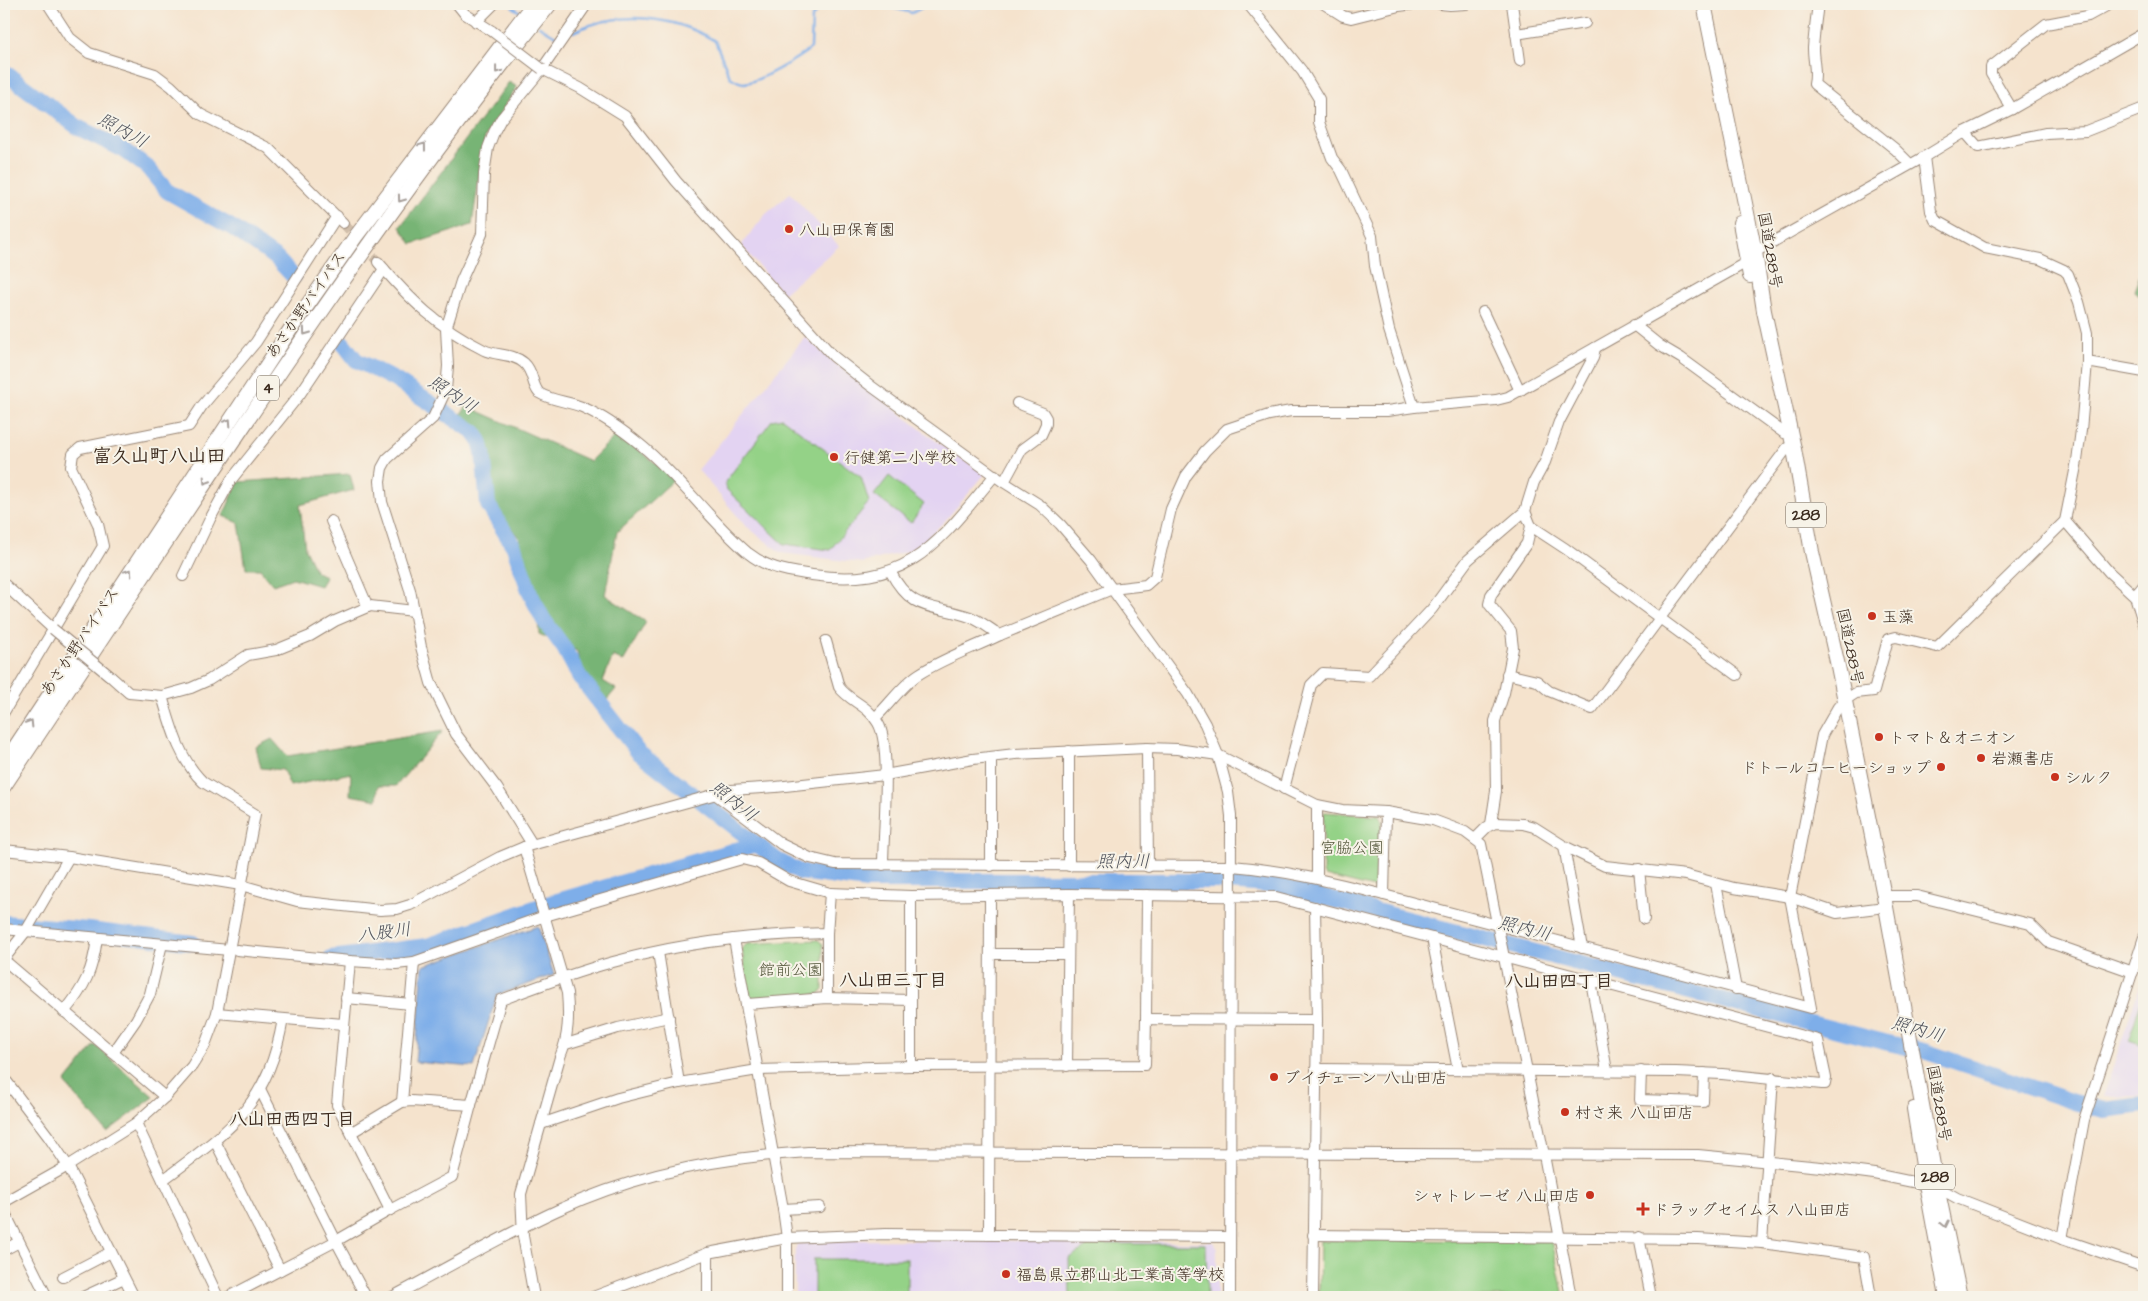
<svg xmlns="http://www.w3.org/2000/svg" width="2148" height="1301" viewBox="0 0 2148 1301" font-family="'Architects Daughter','Klee One',sans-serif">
<rect width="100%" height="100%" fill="#f7f3e8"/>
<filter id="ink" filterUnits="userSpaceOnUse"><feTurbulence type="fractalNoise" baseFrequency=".02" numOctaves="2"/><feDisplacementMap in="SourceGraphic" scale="10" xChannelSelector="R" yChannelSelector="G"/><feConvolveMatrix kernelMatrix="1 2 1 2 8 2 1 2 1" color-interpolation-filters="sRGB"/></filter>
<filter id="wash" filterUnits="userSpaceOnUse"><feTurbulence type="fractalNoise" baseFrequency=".0096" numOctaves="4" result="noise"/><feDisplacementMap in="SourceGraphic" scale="20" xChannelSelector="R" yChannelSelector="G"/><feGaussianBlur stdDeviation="1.12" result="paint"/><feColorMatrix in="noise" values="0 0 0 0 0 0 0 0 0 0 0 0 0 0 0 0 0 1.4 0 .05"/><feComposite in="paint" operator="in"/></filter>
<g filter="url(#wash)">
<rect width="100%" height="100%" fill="#f5e3cd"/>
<g fill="#e3d3f2">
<path d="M790,193l49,53 -56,48 -42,-49 25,-31z"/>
<path d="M805,337l26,23 109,84 45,30 -41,48 -23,21 -12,8 -47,12 -81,-10 -35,-27 -48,-56z"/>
<path d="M2144,973v121l-3,2 -38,1z"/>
<path d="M840,1240l373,2 4,6v49h-422v-47l2,-6z"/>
</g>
<g fill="#94d287" stroke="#687e52">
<path d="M782,418l79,59 8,25 -39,48 -46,-6 -57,-54 -2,-8 47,-62z"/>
<path d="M889,476l35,28 -13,19 -37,-28z"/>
<path d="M1324,812l55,4 3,5 -1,65 -3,3 -53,-13 -2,-4z"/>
<path d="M818,940l5,4v46l-4,4 -66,5 -4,-2 -7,-49 5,-4z"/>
<path d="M2144,991v54l-15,-5z"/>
<path d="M1320,1240l232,1 12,56h-245z"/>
<path d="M1091,1244h115l1,53h-137l-1,-39z"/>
<rect x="814" y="1259" width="93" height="38"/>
</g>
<g fill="#77b474" stroke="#596f49">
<path d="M509,82l8,5 -32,50 -13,88 -60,19 -12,-17z"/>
<path d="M2144,264v36l-10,-9z"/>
<path d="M467,406l123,55 28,-28 57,46 -58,53 -12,63 41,27 -23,40 -10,-6 -10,25 13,8 -10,12 -24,-25 -5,-25 -38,-17 -3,-36 -18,-50 2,-9 -29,-36 -13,-58 -21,-25z"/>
<path d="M350,474l4,16 -54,15 5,44 11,23 10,4 -6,10 -27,-8 -20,7 -13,-16h-14l-7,-46 -16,-7 15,-34z"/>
<path d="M443,731l-47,55h-18l-1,14 -27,-5 1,-22 -61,13 -7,-16 -22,-2 -5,-21 16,-8 15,17z"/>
<path d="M95,1045l59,52 -47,35 -42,-49z"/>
</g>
<path fill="#7eaee9" stroke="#5c6c84" d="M538,926l16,49 -57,20 -23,72 -59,-5 8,-96z"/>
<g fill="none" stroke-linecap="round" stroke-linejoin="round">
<g stroke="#7eaee9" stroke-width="2.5">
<path d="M509,4l11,8"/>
<path d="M878,4l34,9 17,-9"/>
<path d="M539,26l20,12"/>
<path d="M573,32c46,-22 99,-17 142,9l15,36c5,3 9,6 14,6 15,-1 55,-25 67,-35l1,-31 12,-13"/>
</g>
<g stroke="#7eaee9" stroke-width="16">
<path d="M4,72l75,56 45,22 23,17 20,24 64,36 45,31 17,18"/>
<path d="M343,343l13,17 39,20 78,51 7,10 3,11 5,53 26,42 16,46 13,26 21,29 15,28 59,76 139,108 23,12 67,9h349l63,5 605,156 40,9 150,51 30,8 40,-5"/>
<path d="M4,923l85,7 104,13"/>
<path d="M331,958l96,-12 113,-40 217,-62"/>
</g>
</g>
</g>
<g filter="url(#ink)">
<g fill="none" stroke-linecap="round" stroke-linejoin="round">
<path stroke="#d0beaa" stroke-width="10" stroke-dasharray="10 5" stroke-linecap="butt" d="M343,223l35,39"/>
<defs>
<g id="minor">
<path d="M48,4l22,34 19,15 66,21 16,12 29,28 68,34 75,75"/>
<path d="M457,4l8,10 27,17"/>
<path d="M1248,4l54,67 17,28v23l13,36 9,12 31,66 3,30 14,64 25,77"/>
<path d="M1324,4l19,12 8,2 48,-12 16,-2"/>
<path d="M1440,4l10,1 16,-1"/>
<path d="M1512,4l8,57"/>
<path d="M1818,4c-2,15 -4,29 -5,44 0,13 4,24 1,36l81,65 15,15"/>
<path d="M476,22l18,-18"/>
<path d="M1516,34l69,-11"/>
<path d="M542,69l38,19 45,28 51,65 157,175 38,30 131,95 38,24 20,19 31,36 97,134 17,30 13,31 10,37 3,24 -1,481"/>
<path d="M2012,109l-21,-35v-7l55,-43 42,-8 22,-12"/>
<path d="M1965,132l13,15 68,-14 40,-2 58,-23"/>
<path d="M378,262c33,39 60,65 106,88 12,6 29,3 40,13 10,9 7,20 15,30 13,8 29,8 43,14 21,9 42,24 60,39 39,32 68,75 106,107 20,16 40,18 64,22 97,14 126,-32 183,-100"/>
<path d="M1483,312l37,79"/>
<path d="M1634,325l25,20 22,13 103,75"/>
<path d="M2087,362l57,10"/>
<path d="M1004,482l18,-33 19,-14 5,-11v-6l-3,-5 -26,-10"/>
<path d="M331,521l37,86"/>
<path d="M2065,521l44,51 26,24 9,29"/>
<path d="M1531,526l35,23 171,126"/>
<path d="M890,571c22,42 42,33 80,46 11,4 20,12 30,18l112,-46 34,-4 9,-8 16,-68 15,-33 19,-25 22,-22 42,-14 22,-4h96l27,-4 82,-7 12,-3 239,-135 8,-10 169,-95 41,-25 47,-23 132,-76"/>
<path d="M183,576l27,-57 21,-39 69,-86 84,-125"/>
<path d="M4,584l49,45"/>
<path d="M2135,596l9,-11"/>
<path d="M826,641l13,46c11,15 28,17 39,36 14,23 5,111 5,142"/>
<path d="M1507,674l30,7 12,10 43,18 195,-261"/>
<path d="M110,676l19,17 33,3 29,-8 18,-8 39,-25 28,-5 34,-14 25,-15 35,-15 44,5"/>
<path d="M1845,700l11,-7 18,-2 14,-52 8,-2 41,10 128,-126 12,-60 4,-31 6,-68v-29l-8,-31 -11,-28 -4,-4 -24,-11 -55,-11 -50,-28 -4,-9 -7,-54"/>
<path d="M4,712l99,-166 -5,-22 -27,-57 2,-13 7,-6 109,-22 13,-20 54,-64 81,-126"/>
<path d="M875,718c15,-14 27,-33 44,-44 25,-16 54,-26 81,-39"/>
<path d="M1147,748l1,119"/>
<path d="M1069,751v115"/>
<path d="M991,757v109"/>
<path d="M1284,789l27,-104 12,-12 46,3 63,-67 36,-49 57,-49 9,-29 11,-20 14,-40 34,-64 2,-10"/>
<path d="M715,794l66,50 29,14 25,6 397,2c52,4 101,16 152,29l427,113 -21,-111 32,-162 16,-28"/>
<path d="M1491,824l5,-33 -1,-70 9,-28 9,-45 -2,-17 -22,-27 2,-9 36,-52 4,-17 -6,-15"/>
<path d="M1475,839l12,-12 8,-4 28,1 11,3 30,19 41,20 81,9 48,13 56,9 47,16 40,-5"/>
<path d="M532,844l-35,-56 -41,-54 -25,-51 -10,-36 -11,-57 -28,-88 -2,-21 2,-13 5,-9 46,-41 13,-28 2,-24 -2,-37 15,-48 21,-47 2,-60 4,-26 6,-16 7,-13 41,-50 45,-65"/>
<path d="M1564,846l18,102"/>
<path d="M524,847l43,146c2,22 2,43 -7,64l-39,137 2,42 11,61"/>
<path d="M4,850l65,7 172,28 56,16 83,9 17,-1 13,-4 90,-48 24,-10 207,-57 45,-3 109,-12 88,-16 42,-5 132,-6 30,1 41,6 99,50 25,5 44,2 47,8 32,12 16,12 63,311 27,142"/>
<path d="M1639,869l5,50"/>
<path d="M1317,878v-73"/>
<path d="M1716,884l20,105"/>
<path d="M1384,895l2,-83"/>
<path d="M1884,896h33l113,28 18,18 85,30"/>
<path d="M4,929l225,21"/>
<path d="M827,933v65"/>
<path d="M1432,938l26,132"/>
<path d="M734,939l49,270 4,29v59"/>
<path d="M237,950l113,11 46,3 18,-2 131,-46 197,-57 16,4 31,18 41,12"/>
<path d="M658,952l21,131"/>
<path d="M990,954h78"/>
<path d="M4,959l22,-28 43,-74"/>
<path d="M4,960l161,137"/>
<path d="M1591,981l16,90"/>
<path d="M346,998l65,6"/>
<path d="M747,1004l80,-6 84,2"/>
<path d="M64,1012c21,-25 29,-42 33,-74"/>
<path d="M217,1013l126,11"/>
<path d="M1146,1019l1,-124"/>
<path d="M566,1044l52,-16 51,-11"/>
<path d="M113,1053l23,-33 14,-26 12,-50"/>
<path d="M911,1066v-170"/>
<path d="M1067,1066l2,-172"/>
<path d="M1641,1071l-1,29 63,2 1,-29"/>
<path d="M4,1078l44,58 20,30 66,131"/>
<path d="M260,1089l76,152 30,56"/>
<path d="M402,1102l12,-140"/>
<path d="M136,1123l82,174"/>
<path d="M541,1124l77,-26 61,-15 79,-13 153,-4 234,-1 1,-46 171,1"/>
<path d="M352,1132l50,-30 9,-1 60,4 30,-105c37,-14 74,-28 112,-38 69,-19 143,-28 214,-29l3,-40 81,3 158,-2 207,3 542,143 8,38 -1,6h-3l-100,-10 -46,-2 -360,-3"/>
<path d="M215,1141l65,129"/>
<path d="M163,1180c67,-50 105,-74 120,-161"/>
<path d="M4,1202l64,-36 68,-43 29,-26 27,-31 13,-21 12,-32 38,-199 -52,-32c-24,-23 -32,-56 -41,-86"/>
<path d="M783,1209l37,-2"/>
<path d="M390,1210l62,-33 19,-72"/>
<path d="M4,1211l43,86"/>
<path d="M989,1235l1,-340"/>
<path d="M1313,1235l385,4 64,4 102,14 7,40"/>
<path d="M1639,1237l12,60"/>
<path d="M2062,1239l22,-119 60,-183"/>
<path d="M1762,1243l11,-165"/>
<path d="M4,1250l15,-8"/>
<path d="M708,1253v44"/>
<path d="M63,1277l48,-25"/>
<path d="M83,1297l41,-19"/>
<path d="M228,1297l108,-56 54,-31 -53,-105 13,-144"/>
<path d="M392,1297c55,-29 109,-61 166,-87 78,-36 164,-53 250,-58l890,3 123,12 53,7 63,13 20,11 105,41 82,28"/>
<path d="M593,1297l115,-44 79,-15 99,-4 344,3"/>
<path d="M1313,1297l4,-277 -2,-113"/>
</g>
<g id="highway">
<path d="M1704,4l51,248 9,59 30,138 18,103 26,114 46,230 53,291 23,110"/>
<path d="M1740,223l10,53"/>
<path d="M4,764l288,-437 64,-91 177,-232"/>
<path d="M4,786c177,-264 346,-534 546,-782"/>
<path d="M1914,1109l12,75 21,113"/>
</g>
</defs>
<use href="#minor" stroke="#988676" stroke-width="12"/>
<use href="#highway" stroke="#988676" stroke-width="16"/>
<use href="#minor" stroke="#fff" stroke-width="10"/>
<use href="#highway" stroke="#fff" stroke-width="14"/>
<defs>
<g id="minor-bridge">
<path d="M492,31l50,38"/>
<path d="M53,629l57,47"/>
</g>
</defs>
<use href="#minor-bridge" stroke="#988676" stroke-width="12" stroke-linecap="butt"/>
<use href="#minor-bridge" stroke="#fff" stroke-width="10"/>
</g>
<defs><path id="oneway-chevron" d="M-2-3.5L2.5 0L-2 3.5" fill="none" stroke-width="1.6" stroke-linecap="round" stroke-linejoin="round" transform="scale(1.25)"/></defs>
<g stroke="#a79f9a">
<use href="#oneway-chevron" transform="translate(498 70) rotate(128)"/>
<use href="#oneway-chevron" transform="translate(423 146) rotate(-53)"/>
<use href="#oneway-chevron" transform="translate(401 199) rotate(126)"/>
<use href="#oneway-chevron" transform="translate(306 332) rotate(125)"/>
<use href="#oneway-chevron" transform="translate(228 422) rotate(-57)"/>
<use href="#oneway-chevron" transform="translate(206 481) rotate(123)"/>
<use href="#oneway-chevron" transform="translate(129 572) rotate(-56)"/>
<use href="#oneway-chevron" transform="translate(30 723) rotate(-58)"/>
<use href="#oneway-chevron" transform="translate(1945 1224) rotate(78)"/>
</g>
</g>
<g fill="#c8321e" stroke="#f7f3e8" stroke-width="2">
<circle cx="789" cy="229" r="5"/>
<circle cx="834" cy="457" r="5"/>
<circle cx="1872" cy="616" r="5"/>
<circle cx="1879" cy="737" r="5"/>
<circle cx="1981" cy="758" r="5"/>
<circle cx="1941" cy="767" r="5"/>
<circle cx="2055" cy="777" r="5"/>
<circle cx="1274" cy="1077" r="5"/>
<circle cx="1565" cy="1112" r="5"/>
<circle cx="1590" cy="1195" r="5"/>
<path d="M1640.5 1201.5h5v5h5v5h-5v5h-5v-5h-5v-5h5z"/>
<circle cx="1006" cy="1274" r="5"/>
</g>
<g text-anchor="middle" stroke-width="4" stroke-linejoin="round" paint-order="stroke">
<g fill="#f7f3e8" stroke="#73665b" stroke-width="1">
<rect x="257" y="375.5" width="22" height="25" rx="4"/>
<rect x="1786" y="502.5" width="40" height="25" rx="4"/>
<rect x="1915" y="1164.5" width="40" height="25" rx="4"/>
</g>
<g font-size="15" font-weight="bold" fill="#3b2a1e">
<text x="268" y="393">4</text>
<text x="1806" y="520">288</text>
<text x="1935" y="1182">288</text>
</g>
<g font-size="16" fill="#3b2a1e" stroke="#f7f3e8" text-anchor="start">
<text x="799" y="235">八山田保育園</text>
<text x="844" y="463">行健第二小学校</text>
<text x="1882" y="622">玉藻</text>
<text x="1889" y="743">トマト＆オニオン</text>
<text x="1991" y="764">岩瀬書店</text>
<text x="1931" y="773" text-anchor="end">ドトールコーヒーショップ</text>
<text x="2065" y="783">シルク</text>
<text x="1284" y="1083">ブイチェーン 八山田店</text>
<text x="1575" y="1118">村さ来 八山田店</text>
<text x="1580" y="1201" text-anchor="end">シャトレーゼ 八山田店</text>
<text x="1653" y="1215">ドラッグセイムス 八山田店</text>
<text x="1016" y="1280">福島県立郡山北工業高等学校</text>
</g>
<g font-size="16" fill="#3b2a1e" stroke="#f7f3e8">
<text transform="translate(1771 250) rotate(80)" y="6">国道288号</text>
<text transform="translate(305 304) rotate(-55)" y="6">あさか野バイパス</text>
<text transform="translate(79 641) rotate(-56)" y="6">あさか野バイパス</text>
<text transform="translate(1851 646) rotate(78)" y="6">国道288号</text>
<text transform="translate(1940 1103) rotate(80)" y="6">国道288号</text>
</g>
<g font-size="16" fill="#515438" stroke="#f7f3e8">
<text x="1352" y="853">宮脇公園</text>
<text x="791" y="975">館前公園</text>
</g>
<g font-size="18" font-style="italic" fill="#4f525b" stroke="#f7f3e8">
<text transform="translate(123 130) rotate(29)" y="6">照内川</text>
<text transform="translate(453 394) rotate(33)" y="6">照内川</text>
<text transform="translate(734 801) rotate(38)" y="6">照内川</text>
<text x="1123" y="867">照内川</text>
<text transform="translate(1525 928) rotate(14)" y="6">照内川</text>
<text transform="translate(384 932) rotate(-7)" y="6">八股川</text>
<text transform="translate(1918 1029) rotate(16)" y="6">照内川</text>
</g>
<g font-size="18" font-weight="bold" fill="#3b2a1e" stroke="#f7f3e8">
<text x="893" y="986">八山田三丁目</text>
<text x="1559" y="987">八山田四丁目</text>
<text x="292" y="1125">八山田西四丁目</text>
</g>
<g font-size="19" font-weight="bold" fill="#3b2a1e" stroke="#f7f3e8">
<text x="159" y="462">富久山町八山田</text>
</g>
</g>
<rect width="2148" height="1301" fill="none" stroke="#f7f3e8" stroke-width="20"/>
</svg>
